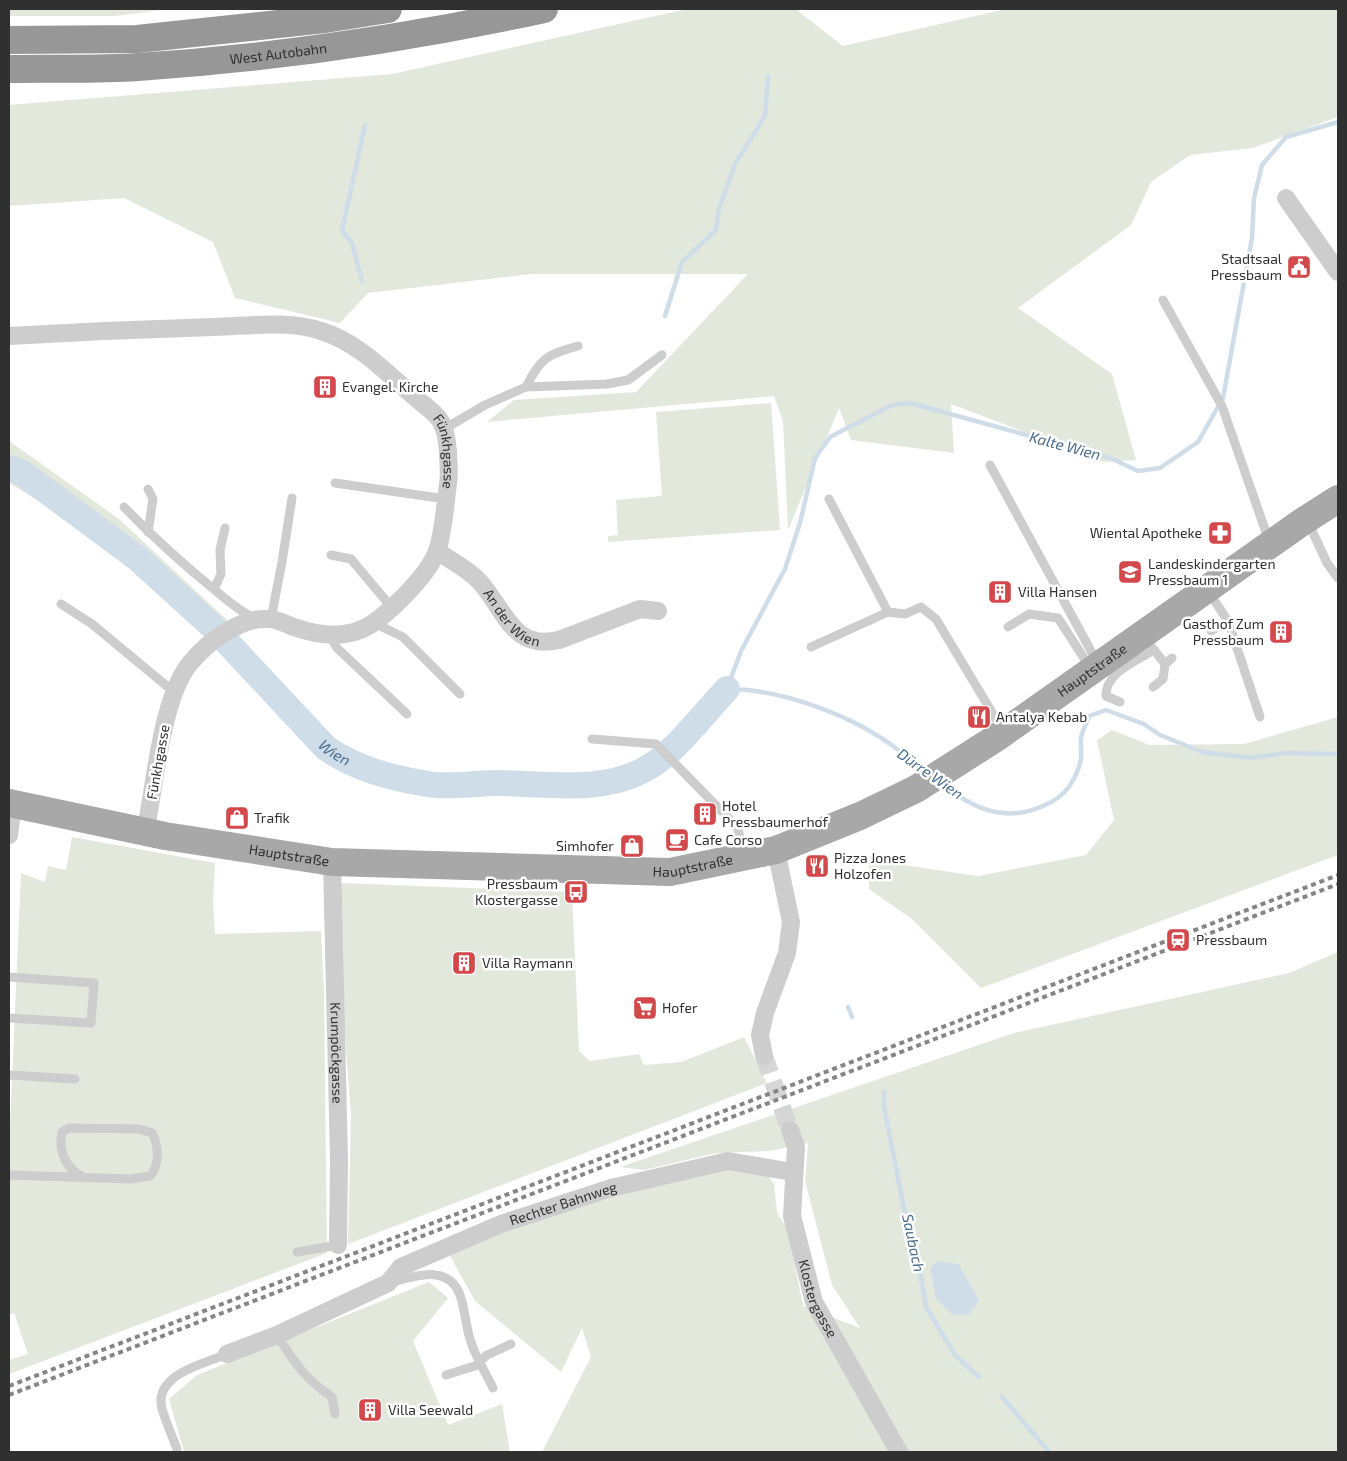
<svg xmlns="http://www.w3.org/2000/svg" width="1347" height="1461" viewBox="0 0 1347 1461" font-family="'Exo 2',sans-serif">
<rect width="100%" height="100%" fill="#fff"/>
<g fill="#e3e8dd">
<path d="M9,9h160l-53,7h-107z"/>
<path d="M687,9h111v2l45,35 163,-37h332v108l-85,31 -63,7 -39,27 -20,43 -113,83 94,66 24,86 -32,2 -153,-58 3,49 -103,-13 -12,-32 -51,122 -5,-109 -9,-25 -287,26 27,-22 122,-8 112,-118h-216l-164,19 -28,30 -105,-25 -22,-56 -89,-44 -115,8v-101l383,-31z"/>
<path d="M771,403l9,127 -172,12v-6l10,-1 -2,-35 46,-4 -6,-84z"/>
<path d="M9,441l110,78 109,102 -17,16 -115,-101 -87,-53z"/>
<path d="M1338,717v138l-357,133 -69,-69 -43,-30v-29l109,16 108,-21 28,-35 -17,-80 15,-10 37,15 95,-1z"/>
<path d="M72,837l143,26 -2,40 2,31 106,-3 3,62 3,260 -318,121v-14l19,-6 -14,-41 -5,2v-166l12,-276 24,9 3,-16 18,4z"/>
<path d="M339,883l233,9 7,159 11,10 49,-7 5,11 37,-3 63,-25 23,46 -419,161 3,-129 -9,-119z"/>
<path d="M1338,952v500h-796l49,-95 -9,-29 -21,44 -86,-71 -25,-45 40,-23 121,-36 115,-29 40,5 8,11 3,29 11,17 15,76 57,22 -28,-43 -27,-104 3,-38 -39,8 -53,2 -72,17 -24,-3 394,-134 275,-60z"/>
<path d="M429,1282l19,16 -35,43 35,84 54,-21 8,48h-326l-15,-53 28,-24z"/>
</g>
<path fill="#cfdde9" d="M938,1261l20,3 21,36 -10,14 -17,1 -16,-17 -6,-30z"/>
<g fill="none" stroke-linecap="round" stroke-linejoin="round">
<g stroke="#cfdde9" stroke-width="4.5">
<path d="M362,281l-10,-38 -10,-12 23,-106"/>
<path d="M665,316l17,-54 34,-32 3,-21 16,-45 30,-48 3,-40"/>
<path d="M923,772c-9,-7 -16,-16 -26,-23 -43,-33 -115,-60 -170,-60l14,-38 44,-82 15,-46 15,-65 15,-21 62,-32 18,-2 200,55 28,13 22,-3 38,-26 25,-44 29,-160 2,-40 8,-33 24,-28 52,-15"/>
<path d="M940,784c34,23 62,40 103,22 17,-7 27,-17 34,-34 7,-17 3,-19 4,-34 1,-7 6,-15 8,-22l17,-6 38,14 16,11 42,17 49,6 34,-5 53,1"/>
<path d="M848,1007l4,10"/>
<path d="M884,1092v15l29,147 8,23 5,30 29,48 24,22"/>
<path d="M1002,1397l47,55"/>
</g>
<path stroke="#cfdde9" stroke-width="26" id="s1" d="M9,468l12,4 116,86 75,68 114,122c30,21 65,30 102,36 22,4 47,-1 69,-1 50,0 106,12 152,-16 28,-17 55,-54 78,-78"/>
<path stroke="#d6d6d6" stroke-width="18" stroke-dasharray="18 9" stroke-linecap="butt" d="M764,1056l26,74"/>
<g stroke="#cdcdcd" stroke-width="9">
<path d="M1163,300l59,106 47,135"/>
<path d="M526,387c15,-30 21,-32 52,-41"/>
<path d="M446,428l39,-23 41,-18 81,-3 21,-4 34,-25"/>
<path d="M990,465l107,197"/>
<path d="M335,483l111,16"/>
<path d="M148,489l5,10 -5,33"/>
<path d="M829,499l59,113 17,2 16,-7 15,12 66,110"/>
<path d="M124,507c29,30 60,58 92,84 12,10 23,20 38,27"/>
<path d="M1308,522l19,41 11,15"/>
<path d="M331,555l20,4 41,49"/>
<path d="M214,589l7,-15 -1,-24 5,-22"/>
<path d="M1208,591l20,30 32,96"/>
<path d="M61,604l31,20 82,68"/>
<path d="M271,619l11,-57 10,-64"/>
<path d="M374,623l29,14 57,57"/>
<path d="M1008,627l21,-13 29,4 33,51"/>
<path d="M1211,631l17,-10"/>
<path d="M331,637l6,11 70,66"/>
<path d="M1151,646l14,18 7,-6"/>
<path d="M811,647l77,-35"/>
<path d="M1153,687l10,-8 2,-15"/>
<path d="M1120,702l-14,-6c-1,-23 30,-35 48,-46"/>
<path d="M592,739l64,5 81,83 8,26"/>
<path d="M9,977l85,6 -3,40 -82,-5"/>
<path d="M9,1075l66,4"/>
<path d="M9,1175l121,4 20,-3c10,-11 9,-30 2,-43l-13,-4 -70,-1 -7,4c-4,18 3,35 19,44"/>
<path d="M297,1252l41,-7"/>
<path d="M393,1282c24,-7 58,-18 68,16 4,13 5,28 9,41 5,17 15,33 23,49"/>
<path d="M277,1335c17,27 28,44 55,62l3,17"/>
<path d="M480,1361l7,-6 24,-11"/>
<path d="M446,1375l35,-11"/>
<path d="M177,1449c-5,-13 -11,-27 -15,-40 -9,-35 42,-45 65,-55"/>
</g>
<g stroke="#cdcdcd" stroke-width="18">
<path d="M1286,198l52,74"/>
<path id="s2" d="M9,336c68,-4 136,-7 205,-9 34,-1 74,-7 107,4 34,10 62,38 88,61 26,24 36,21 39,60 0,11 2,21 0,32 -3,21 -4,44 -10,64 -7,24 -42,58 -62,73 -25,19 -54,16 -82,6 -8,-3 -17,-8 -25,-8 -29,-2 -61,23 -78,43 -30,35 -36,125 -46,171"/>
<path id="s3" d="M437,551c14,10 30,17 42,30 26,28 33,70 80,59l81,-31 18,2"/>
<path d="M9,835l4,-30"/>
<path id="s4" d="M332,862l7,298 -1,85"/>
<path d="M764,1056l-4,-21 5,-22 22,-60 4,-31 -15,-72"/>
<path id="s5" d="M790,1130l6,17 -4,69 22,86 85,150"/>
<path id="s6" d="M227,1354l50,-19 111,-52 13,-16 100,-43 110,-36 117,-27 65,11"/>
</g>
<path stroke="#a8a8a8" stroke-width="28" id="s7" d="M9,803l156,33 167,26 338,10 106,-22 84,-34 56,-27 80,-51 306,-216 36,-23"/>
<g stroke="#979797" stroke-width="28">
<path d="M9,40l128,-1 188,-20 63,-10"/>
<path id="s8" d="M9,69c43,-1 86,1 129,-2 137,-9 272,-29 406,-58"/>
</g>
<g stroke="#858585" stroke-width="4" stroke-dasharray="5 4" stroke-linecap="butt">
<path d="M9,1386l1329,-511"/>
<path d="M9,1395l1329,-511"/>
</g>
</g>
<defs>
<symbol id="civic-square" viewBox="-11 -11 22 22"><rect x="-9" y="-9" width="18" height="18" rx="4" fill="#d2484b" stroke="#fff"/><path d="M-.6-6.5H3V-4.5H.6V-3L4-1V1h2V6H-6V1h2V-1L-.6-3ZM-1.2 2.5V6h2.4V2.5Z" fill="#fff"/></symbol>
<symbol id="building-square" viewBox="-11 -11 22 22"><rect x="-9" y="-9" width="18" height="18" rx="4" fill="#d2484b" stroke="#fff"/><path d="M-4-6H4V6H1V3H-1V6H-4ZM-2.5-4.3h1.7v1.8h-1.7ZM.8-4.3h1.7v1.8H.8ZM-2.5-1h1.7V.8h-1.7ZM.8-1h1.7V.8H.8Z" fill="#fff"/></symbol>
<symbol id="pharmacy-square" viewBox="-11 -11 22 22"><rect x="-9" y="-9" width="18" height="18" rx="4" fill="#d2484b" stroke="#fff"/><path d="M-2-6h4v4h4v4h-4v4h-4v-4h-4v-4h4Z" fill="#fff"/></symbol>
<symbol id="school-square" viewBox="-11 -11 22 22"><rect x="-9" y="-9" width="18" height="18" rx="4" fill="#d2484b" stroke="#fff"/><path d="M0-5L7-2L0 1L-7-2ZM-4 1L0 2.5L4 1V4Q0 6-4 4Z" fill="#fff"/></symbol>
<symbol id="restaurant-square" viewBox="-11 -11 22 22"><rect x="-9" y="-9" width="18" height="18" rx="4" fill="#d2484b" stroke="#fff"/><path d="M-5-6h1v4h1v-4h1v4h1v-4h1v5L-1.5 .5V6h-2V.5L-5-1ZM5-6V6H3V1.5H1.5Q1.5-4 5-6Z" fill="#fff"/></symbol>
<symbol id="shop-square" viewBox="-11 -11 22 22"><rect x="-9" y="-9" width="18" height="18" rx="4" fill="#d2484b" stroke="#fff"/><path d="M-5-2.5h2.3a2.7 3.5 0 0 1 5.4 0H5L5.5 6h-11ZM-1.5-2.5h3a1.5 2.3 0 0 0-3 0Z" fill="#fff"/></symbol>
<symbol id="cafe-square" viewBox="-11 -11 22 22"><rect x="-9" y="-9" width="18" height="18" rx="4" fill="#d2484b" stroke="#fff"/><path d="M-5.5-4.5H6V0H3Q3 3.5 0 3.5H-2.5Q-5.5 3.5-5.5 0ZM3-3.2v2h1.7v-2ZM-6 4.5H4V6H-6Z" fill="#fff"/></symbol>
<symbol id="bus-square" viewBox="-11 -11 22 22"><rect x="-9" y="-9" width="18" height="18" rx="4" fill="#d2484b" stroke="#fff"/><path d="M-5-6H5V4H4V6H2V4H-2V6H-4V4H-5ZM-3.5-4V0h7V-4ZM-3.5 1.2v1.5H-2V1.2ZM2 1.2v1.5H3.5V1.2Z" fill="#fff"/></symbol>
<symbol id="station-square" viewBox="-11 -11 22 22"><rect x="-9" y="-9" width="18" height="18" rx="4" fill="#d2484b" stroke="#fff"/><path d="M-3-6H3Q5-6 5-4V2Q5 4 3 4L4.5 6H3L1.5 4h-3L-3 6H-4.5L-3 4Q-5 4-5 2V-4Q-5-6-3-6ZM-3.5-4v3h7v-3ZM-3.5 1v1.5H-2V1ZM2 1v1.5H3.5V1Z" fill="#fff"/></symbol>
<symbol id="supermarket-square" viewBox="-11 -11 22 22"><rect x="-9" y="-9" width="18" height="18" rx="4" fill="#d2484b" stroke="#fff"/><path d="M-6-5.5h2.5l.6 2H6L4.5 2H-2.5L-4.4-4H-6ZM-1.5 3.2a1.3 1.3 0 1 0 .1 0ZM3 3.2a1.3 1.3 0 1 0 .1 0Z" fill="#fff"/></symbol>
</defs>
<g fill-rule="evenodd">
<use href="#civic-square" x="1285" y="253" width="28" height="28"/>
<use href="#building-square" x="311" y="373" width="28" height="28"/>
<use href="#pharmacy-square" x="1206" y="519" width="28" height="28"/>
<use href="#school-square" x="1116" y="558" width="28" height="28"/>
<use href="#building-square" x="986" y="578" width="28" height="28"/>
<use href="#building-square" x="1267" y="618" width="28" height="28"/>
<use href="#restaurant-square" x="965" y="703" width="28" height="28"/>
<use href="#building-square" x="691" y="800" width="28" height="28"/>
<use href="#shop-square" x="223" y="804" width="28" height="28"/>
<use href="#cafe-square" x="663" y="826" width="28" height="28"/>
<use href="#shop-square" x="618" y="832" width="28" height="28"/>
<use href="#restaurant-square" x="803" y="852" width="28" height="28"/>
<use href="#bus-square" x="562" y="878" width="28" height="28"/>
<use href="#station-square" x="1164" y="926" width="28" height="28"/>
<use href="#building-square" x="450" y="949" width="28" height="28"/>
<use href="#supermarket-square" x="631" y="994" width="28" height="28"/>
<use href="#building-square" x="356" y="1396" width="28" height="28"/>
</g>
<g text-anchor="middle" stroke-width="5" stroke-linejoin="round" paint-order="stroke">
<g font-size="14" fill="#303030" stroke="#fff">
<text dy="5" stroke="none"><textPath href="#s8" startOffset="270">West Autobahn</textPath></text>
<text dy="5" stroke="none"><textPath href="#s2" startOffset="495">Fünkhgasse</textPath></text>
<text dy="5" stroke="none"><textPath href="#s3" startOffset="102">An der Wien</textPath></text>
<text dy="5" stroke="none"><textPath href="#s7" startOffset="1140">Hauptstraße</textPath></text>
<text transform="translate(158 762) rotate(-80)" y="5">Fünkhgasse</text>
<text dy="5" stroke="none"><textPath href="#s7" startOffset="285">Hauptstraße</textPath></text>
<text dy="5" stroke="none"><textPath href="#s7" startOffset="690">Hauptstraße</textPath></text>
<text dy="5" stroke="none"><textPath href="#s4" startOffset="191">Krumpöckgasse</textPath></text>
<text dy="5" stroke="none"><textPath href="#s6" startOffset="371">Rechter Bahnweg</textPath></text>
<text dy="5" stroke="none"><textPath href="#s5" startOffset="174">Klostergasse</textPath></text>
</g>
<g font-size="14" fill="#303030" stroke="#fff" text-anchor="start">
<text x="1282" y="264" text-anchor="end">Stadtsaal<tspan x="1282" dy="16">Pressbaum</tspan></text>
<text x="342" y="392">Evangel. Kirche</text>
<text x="1202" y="538" text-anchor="end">Wiental Apotheke</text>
<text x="1148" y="569">Landeskindergarten<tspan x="1148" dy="16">Pressbaum 1</tspan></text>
<text x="1018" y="597">Villa Hansen</text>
<text x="1264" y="629" text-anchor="end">Gasthof Zum<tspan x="1264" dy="16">Pressbaum</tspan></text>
<text x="996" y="722">Antalya Kebab</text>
<text x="722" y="811">Hotel<tspan x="722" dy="16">Pressbaumerhof</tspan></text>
<text x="254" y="823">Trafik</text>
<text x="694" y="845">Cafe Corso</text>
<text x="614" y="851" text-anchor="end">Simhofer</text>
<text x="834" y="863">Pizza Jones<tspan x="834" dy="16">Holzofen</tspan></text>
<text x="558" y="889" text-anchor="end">Pressbaum<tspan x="558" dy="16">Klostergasse</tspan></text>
<text x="1196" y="945">Pressbaum</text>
<text x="482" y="968">Villa Raymann</text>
<text x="662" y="1013">Hofer</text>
<text x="388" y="1415">Villa Seewald</text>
</g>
<g font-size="15" font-style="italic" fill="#476c8a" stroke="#fff">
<text transform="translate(1065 446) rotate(15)" y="5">Kalte Wien</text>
<text dy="5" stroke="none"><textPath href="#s1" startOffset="435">Wien</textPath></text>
<text transform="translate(930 774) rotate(35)" y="5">Dürre Wien</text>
<text transform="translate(913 1243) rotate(78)" y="5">Saubach</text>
</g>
</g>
<rect width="1347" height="1461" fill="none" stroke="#303030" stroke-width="20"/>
</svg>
